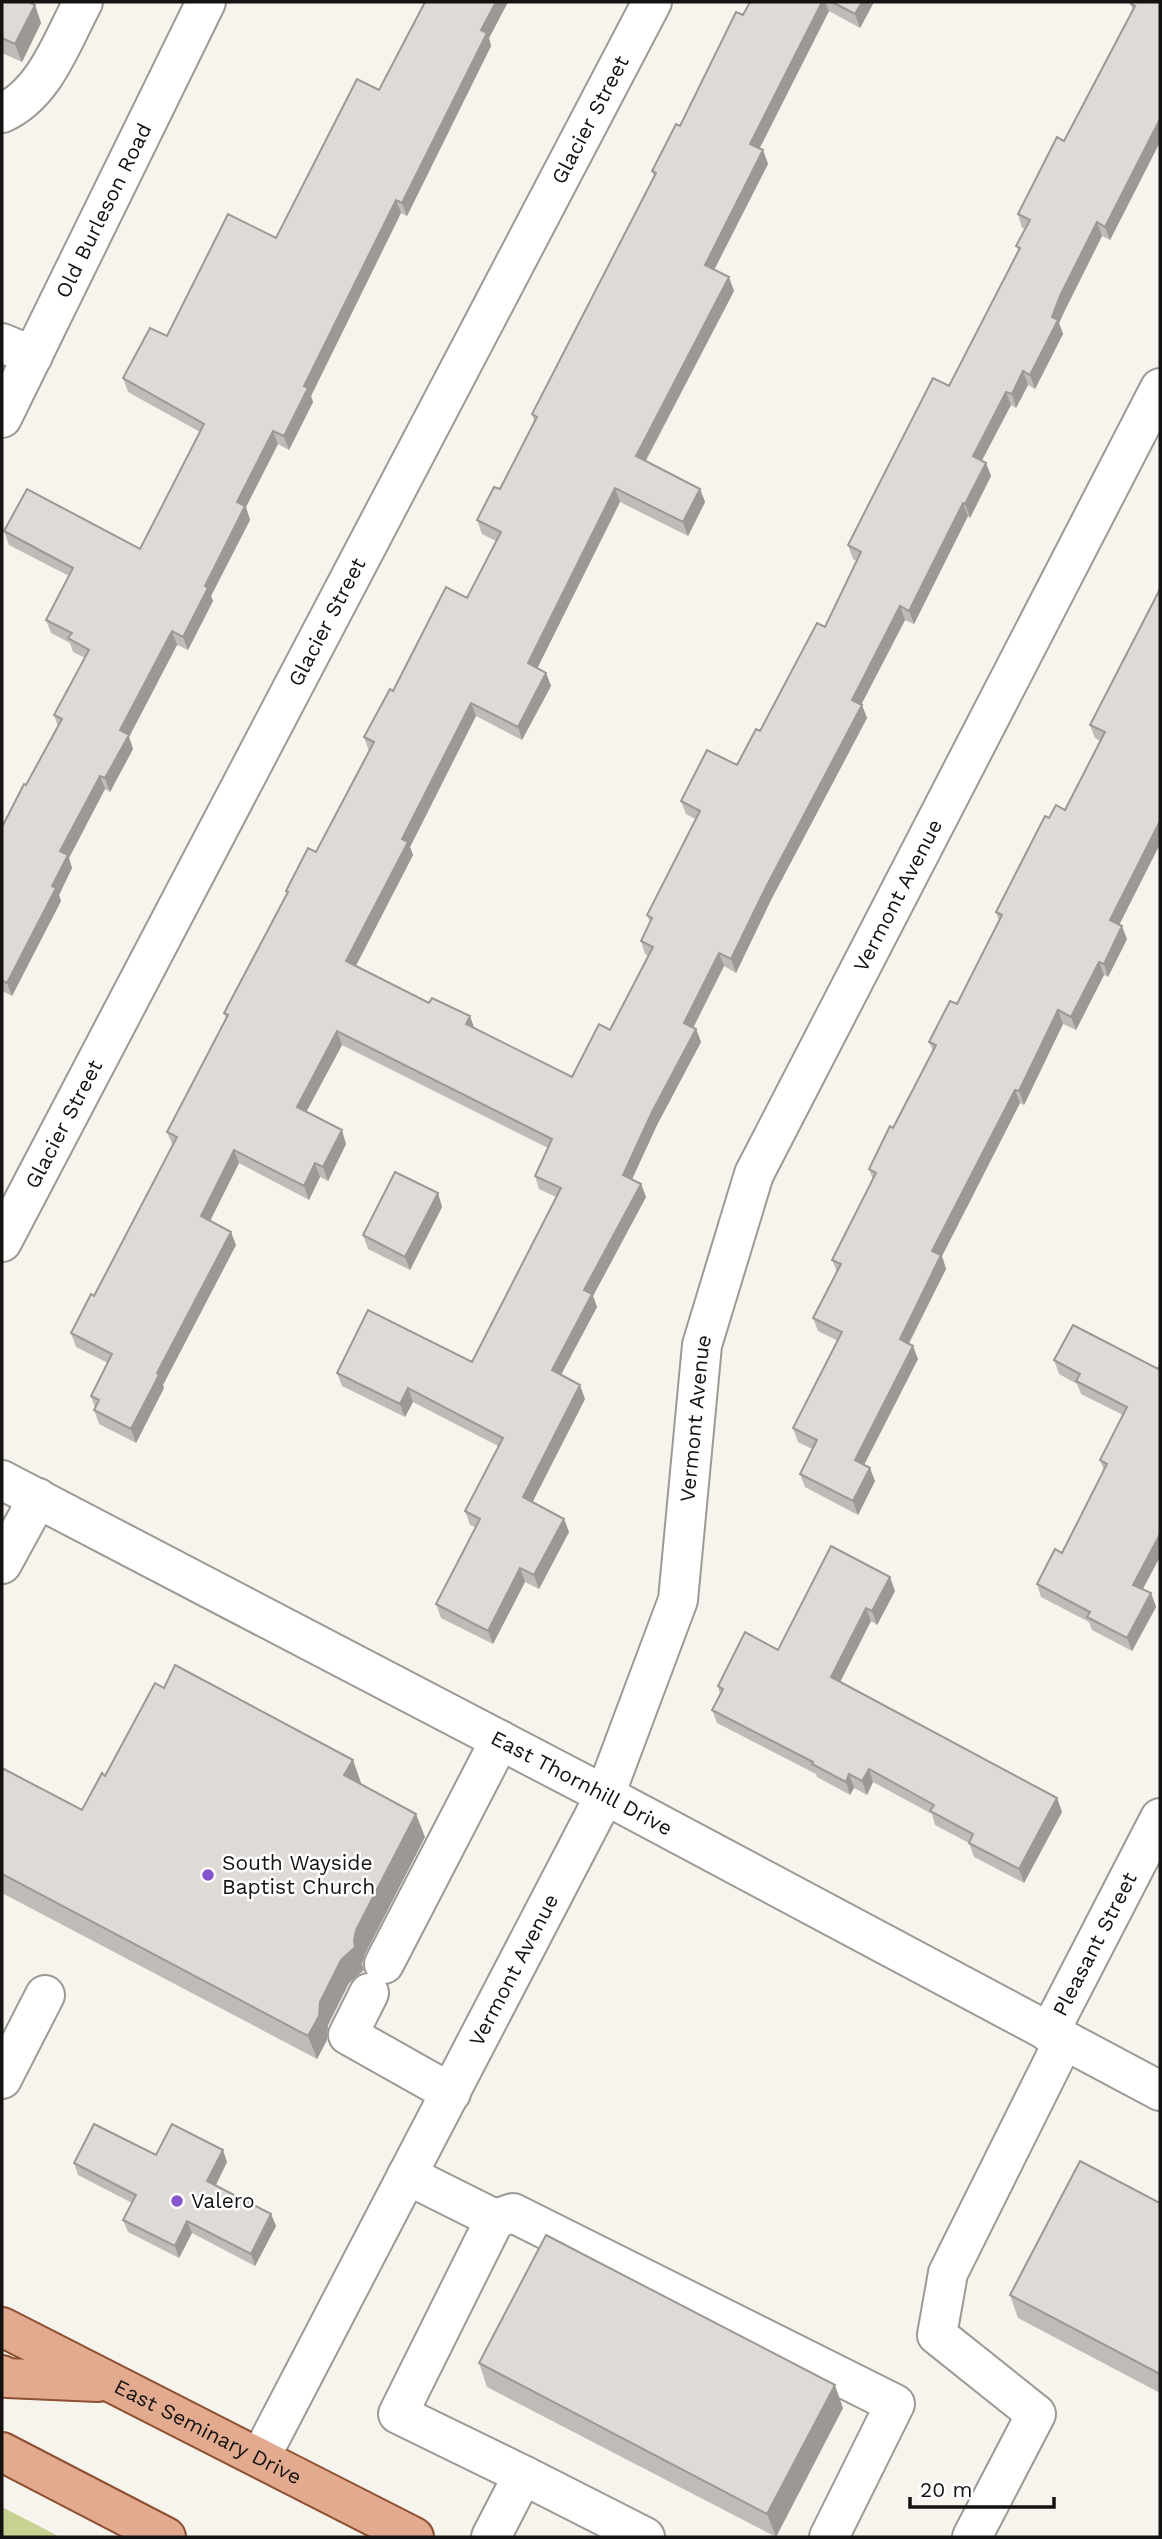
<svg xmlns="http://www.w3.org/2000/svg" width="1162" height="2539" viewBox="0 0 1162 2539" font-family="'Work Sans',sans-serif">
<rect width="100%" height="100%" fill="#f7f4ee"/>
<path fill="#c9d192" d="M2,2507l58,30h-58z"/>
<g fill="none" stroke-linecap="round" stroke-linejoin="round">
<defs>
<g id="minor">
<path d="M2,113c43,-19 60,-72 81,-111"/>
<path d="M2,343l31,13"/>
<path id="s1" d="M2,418l204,-416"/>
<path id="s2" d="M2,1242l650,-1240"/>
<path id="s3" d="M2,1480l603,315 555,296"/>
<path d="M2,1564l36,-66"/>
<path d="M384,1964l116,-224"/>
<path d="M369,1993l-21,42 103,58"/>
<path id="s4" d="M1049,2033l111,-215"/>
<path d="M2,2079l43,-84"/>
<path d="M407,2175l88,44"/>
<path id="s5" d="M260,2458l345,-663 73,-195 24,-255 52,-171 406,-786"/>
<path d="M523,2475l122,62"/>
<path d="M491,2537l32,-62 -125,-61 97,-195 18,-6 382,191 -66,133"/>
<path d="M972,2537l64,-123 -99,-79 11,-62 116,-233"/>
</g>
<g id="major">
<path id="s6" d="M2,2327l412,210"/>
<path d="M2,2375l5,3 91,4"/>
<path d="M2,2452l164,85"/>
</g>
</defs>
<use href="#minor" stroke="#9d9a95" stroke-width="42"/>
<use href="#major" stroke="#8e5031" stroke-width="42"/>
<use href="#minor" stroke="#fff" stroke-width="38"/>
<use href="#major" stroke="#e2aa8e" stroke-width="38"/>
</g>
<g fill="#c0bbb7">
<path d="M2,2l33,3 6,18 -19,39 -20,-9z"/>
<path d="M425,2h83l-19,36 2,8 -84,170 -6,-3 -90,183 2,6 -24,48 -11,-6 -32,63 4,13 -39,76 2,5 -25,49 -11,-5 -48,92 4,12 -23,43 -5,-3 -36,69 3,10 -13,27 2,6 -49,95 -10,-5v-164l24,-42 32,-59 -4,-11 31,-57 -12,-6 -3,-9 -19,-10 -5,-13 23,-44 -60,-31 -5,-14 136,18 60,-117 -72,-40 -5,-14 44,-42 109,-98 105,-150z"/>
<path d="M750,2h124l-14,26 -31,-17 -69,137 3,2 5,14 -54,106 20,21 -88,170 54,28 5,13 -17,34 -68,-34 -83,166 9,5 5,13 -29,54 -46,-24 -66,131 3,8 -57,111 118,62 98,49 38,-47 38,-74 -3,-2 -4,-13 9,-19 -3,-7 48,-96 -9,-5 -5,-13 56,-36 23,-34 65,-104 32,-66 -4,-2 -5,-14 101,-159 69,-136 -2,-4 9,-17 -3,-1 -4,-14 46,-73 69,-131 -2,-6 29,-2v140l-50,98 -8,-4 -37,74 -6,13 4,11 -28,55 -7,-4 -12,23 -5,-3 -29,56 4,2 5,13 -21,42 -2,-2 -54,108 -9,-4 -44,84 6,14 -96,182 -35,73 -12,-7 -31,62 3,1 5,13 -44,83 -25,54 9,5 5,13 -53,99 4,11 -36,68 24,24 -53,103 32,17 5,13 -30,57 -14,-7 -32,62 -52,-26 -5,-14 39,-77 -5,-2 -5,-14 33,-65 -85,-44 -8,15 -63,-31 -5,-13 135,-11 84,-165 -17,-8 -4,-13 13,-28 -206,-103 -36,67 40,32 -18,37 -8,-4 -11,23 -70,-37 -29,58 26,24 -73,140 1,3 -28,55 -37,-19 -5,-14 1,-2 -4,-12 17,-33 -32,-16 -5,-14 23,-37 79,-150 -6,-14 59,-113 -2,-6 63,-119 -1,-3 30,-39 53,-101 -5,-14 29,-46 74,-93 29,-57 -14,-7 -5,-14 23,-31 34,-68 -2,-7 122,-238 -2,-5 28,-45z"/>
<path d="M1160,589v255l-41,81 8,14 -19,38 -4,-2 -28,55 -13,-6 -39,81 -4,-2 -78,153 4,13 -37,75 9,15 -54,105 11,17 -17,34 -53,-28 -5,-13 12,-25 -14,-7 -5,-14 45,-87 -20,-10 -5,-13 24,-46 -5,-12 41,-80 -4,-11 24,-41 40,-77 -4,-9 28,-38 42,-83 -3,-9 53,-94 16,-8 35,-69 -5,-3 -5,-13z"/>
<path d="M438,1193l4,14 -32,63 -42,-21 -5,-14z"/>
<path d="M1054,1360l104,9 -15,220 8,4 5,14 -24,44 -40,-21 -3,-8 -48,-25 -4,-13 25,-31 42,-83 -4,-10 23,-45 -42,-21 -4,-10 -18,-10z"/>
<path d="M895,1591l-18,34 -6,-4 -31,61 217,116 5,14 -38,71 -50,-26 -5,-14 -34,-18 -3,-11 -59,-32 -6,13 -13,-7 -4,7 -33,-18 -1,-3 -99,-51 -5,-13 8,-16 -2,-8 60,-36z"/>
<path d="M164,1688l189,72 8,24 64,53 -60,117 -3,10 2,6 -15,13 -21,42 -1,15 -10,19 -315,-166v-125l80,42z"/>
<path d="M156,2155l71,7 -12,24 56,28 5,12 -21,40 -63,-33 -13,25 -51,-26 -5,-12 9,-17 -54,-28 -4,-12z"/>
<path d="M1160,2203v190l-142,-75 -8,-23z"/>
<path d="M479,2363l364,45 -67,129 -289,-150z"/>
</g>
<g fill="#9c9995">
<path d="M496,2h12l-19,36 2,8 -84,170 -5,-13 79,-173z"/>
<path d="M822,2h3l4,9 -74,146 -5,-13z"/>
<path d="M862,2h12l-14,26 -5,-14z"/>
<path d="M35,5l6,18 -19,39 -7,-18z"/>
<path d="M1160,119v23l-50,98 -5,-13z"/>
<path d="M763,150l5,14 -58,114 -5,-13z"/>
<path d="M396,200l5,13 -90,183 2,6 -24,48 -5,-14 20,-50z"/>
<path d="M1097,222l5,14 -37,74 -6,13 4,11 -28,55 -5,-14 22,-58 8,-21z"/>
<path d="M729,277l5,14 -93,178 -5,-13z"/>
<path d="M1023,371l5,14 -12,23 -4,-14z"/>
<path d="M1006,392l5,13 -34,64 -4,-13z"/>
<path d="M273,431l5,13 -32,63 4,13 -39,76 2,5 -25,49 -5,-13 54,-135z"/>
<path d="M986,463l5,13 -21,42 -5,-14z"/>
<path d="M615,488l5,14 -87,175 -5,-14z"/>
<path d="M700,489l5,13 -17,34 -5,-14z"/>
<path d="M963,503l5,13 -54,108 -5,-13z"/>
<path d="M900,606l5,14 -48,93 -5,-13z"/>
<path d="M172,631l5,14 -48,92 4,12 -23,43 -5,-14 15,-48z"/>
<path d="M546,673l5,13 -29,54 -4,-13z"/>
<path d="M471,703l5,13 -66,131 3,8 -62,120 -5,-14 56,-122z"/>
<path d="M862,705l5,13 -96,182 -35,73 -5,-14 35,-72z"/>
<path d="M100,776l5,13 -36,69 3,10 -13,27 2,6 -49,95 -5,-13 45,-97 8,-35z"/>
<path d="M1160,821v23l-45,89 -5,-13z"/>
<path d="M1122,926l5,13 -19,38 -4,-13z"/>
<path d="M719,953l5,13 -35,70 -5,-13z"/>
<path d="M1099,962l5,13 -28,55 -5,-13z"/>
<path d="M1058,1010l5,14 -39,81 -5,-14z"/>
<path d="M470,1016l5,14 -9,-6z"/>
<path d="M696,1029l5,13 -44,83 -29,63 -5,-13 29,-63z"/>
<path d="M337,1031l5,14 -40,75 -5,-13z"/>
<path d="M1015,1090l5,13 -78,153 4,13 -42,83 -4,-13 32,-88z"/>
<path d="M342,1130l4,14 -18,37 -5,-14z"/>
<path d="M234,1150l5,13 -33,66 -5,-13z"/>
<path d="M315,1163l5,14 -11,23 -5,-14z"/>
<path d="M641,1184l5,13 -53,99 4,11 -41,77 -4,-14 32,-80z"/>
<path d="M438,1193l4,14 -32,63 -5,-13z"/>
<path d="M231,1232l5,13 -73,140 1,3 -28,55 -5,-14 26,-56z"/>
<path d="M913,1346l5,13 -58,114 -5,-13z"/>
<path d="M580,1385l5,14 -57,112 -5,-14z"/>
<path d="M408,1388l5,14 -8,15 -5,-13z"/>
<path d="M870,1468l5,13 -17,34 -5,-14z"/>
<path d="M564,1519l5,13 -30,57 -5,-14z"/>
<path d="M1160,1534v23l-22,41 -5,-13z"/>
<path d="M520,1568l5,14 -32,62 -5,-13z"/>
<path d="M890,1577l5,14 -18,34 -5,-14z"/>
<path d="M1151,1593l5,14 -24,44 -5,-13z"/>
<path d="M866,1608l5,13 -35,69 -5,-13z"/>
<path d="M353,1760l8,23 -9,16 -8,-24z"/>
<path d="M869,1769l4,13 -6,13 -5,-14z"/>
<path d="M849,1774l5,14 -4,7 -4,-13z"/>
<path d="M1057,1798l5,14 -38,71 -5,-14z"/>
<path d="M416,1814l9,23 -60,117 -3,10 2,6 -15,13 -21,42 -1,15 -10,19 -9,-23 12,-34 21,-42 13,-19 2,-11z"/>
<path d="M223,2150l4,12 -15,31 -5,-12z"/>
<path d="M271,2214l5,12 -21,40 -4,-12z"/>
<path d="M187,2221l5,12 -13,25 -4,-12z"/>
<path d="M835,2385l8,23 -67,129 -9,-23z"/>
</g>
<g fill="#dfdad5" stroke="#9c9995" stroke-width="2">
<path d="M2,2h27l6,3 -20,39 -13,-6z"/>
<path d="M425,2h71l-15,28 6,3 -85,170 -6,-3 -92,186 4,2 -24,48 -11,-5 -36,71 8,4 -40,80 3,2 -25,49 -11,-6 -52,99 9,5 -24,43 -5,-2 -40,75 8,4 -16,31 4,2 -49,95 -5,-3v-153l22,-43 2,1 36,-66 -8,-4 35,-65 -21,-12 4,-5 -26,-13 27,-52 -69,-37 23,-42 113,60 64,-125 -81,-46 27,-50 17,8 61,-122 48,24 81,-159 22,11z"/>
<path d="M750,2h72l-72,142 13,6 -58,115 24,12 -93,179 64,33 -17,33 -68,-34 -87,175 18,10 -28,54 -47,-24 -69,136 6,3 -62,119 83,42 3,-5 38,18 -4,8 106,53 27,-53 11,6 43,-83 -12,-6 11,-23 -5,-3 53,-104 -19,-10 26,-51 30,15 19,-36 4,2 57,-108 8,4 36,-75 -13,-7 85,-167 16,8 71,-138 -4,-2 14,-26 -12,-6 39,-77 7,4 71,-135 -4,-2 2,-2h27v117l-55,108 -8,-5 -37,74 -8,21 6,3 -28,55 -7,-4 -11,23 -6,-2 -33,64 13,7 -21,41 -2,-1 -54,108 -9,-5 -48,94 10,5 -96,182 -35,72 -12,-6 -35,70 12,6 -44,83 -29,63 18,9 -57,106 8,4 -40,76 28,15 -57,112 41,22 -30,56 -14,-7 -32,63 -52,-27 44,-85 -15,-8 38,-73 -95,-50 -8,16 -63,-31 31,-63 104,52 89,-174 -26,-12 17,-37 -215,-108 -40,76 45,23 -19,37 -8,-4 -11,23 -70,-36 -33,66 30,16 -74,141 2,2 -28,54 -37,-19 5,-10 -8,-4 21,-42 -41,-21 20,-39 3,2 83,-159 -10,-5 61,-117 -4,-2 64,-121 -2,-1 22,-43 8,4 58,-110 -10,-5 26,-48 3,2 53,-104 21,11 34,-66 -24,-12 17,-33 6,2 37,-72 -5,-3 124,-241 -4,-2 24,-47 4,2 56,-114 7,3z"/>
<path d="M832,2h30l-7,12z"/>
<path d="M1160,589v232l-50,99 12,6 -18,38 -5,-2 -28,55 -13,-7 -39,81 -4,-1 -83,161 9,4 -41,84 13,7 -58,114 15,8 -17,33 -53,-27 17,-34 -24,-12 49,-96 -29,-14 28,-54 -9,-4 44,-87 -7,-4 21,-43 3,2 43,-83 -7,-3 21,-41 7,3 45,-89 -6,-3 49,-96 4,2 7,-13 9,5 40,-78 -15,-7z"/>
<path d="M395,1172l43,21 -33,64 -42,-22z"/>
<path d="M1073,1325l85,44 2,-4v169l-27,51 18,8 -24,45 -40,-21 3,-5 -53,-28 18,-35 7,4 45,-89 -7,-4 27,-53 -51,-26 4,-7 -26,-14z"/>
<path d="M831,1546l59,31 -18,34 -6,-3 -35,69 226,121 -38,71 -50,-26 4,-9 -43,-23 4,-6 -65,-36 -7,12 -13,-7 -3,8 -34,-18 1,-2 -101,-52 11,-21 -5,-3 27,-54 33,18z"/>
<path d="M175,1665l178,95 -9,15 72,39 -60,116 -2,11 1,6 -14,13 -21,42 -1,14 -11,20 -306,-162v-106l80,42 20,-37 3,3 50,-93 9,5z"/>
<path d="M94,2124l62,31 16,-31 51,26 -16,31 64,33 -20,40 -64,-33 -12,25 -52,-26 13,-25 -62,-32z"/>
<path d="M1080,2161l80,42v171l-150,-79z"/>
<path d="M546,2235l289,150 -68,129 -288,-151z"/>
</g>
<g fill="#8655ce" stroke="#fff" stroke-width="2.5">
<circle cx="208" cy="1875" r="7"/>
<circle cx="177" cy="2201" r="7"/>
</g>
<g text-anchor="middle" stroke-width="5" stroke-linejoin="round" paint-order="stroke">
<g font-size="21" fill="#141311" stroke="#fff">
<text dy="7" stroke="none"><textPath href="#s2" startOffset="1267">Glacier Street</textPath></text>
<text dy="7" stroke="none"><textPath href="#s1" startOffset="231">Old Burleson Road</textPath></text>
<text dy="7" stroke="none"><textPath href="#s2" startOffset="700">Glacier Street</textPath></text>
<text dy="7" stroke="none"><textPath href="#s5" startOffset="1704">Vermont Avenue</textPath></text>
<text dy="7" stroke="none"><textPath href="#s2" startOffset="133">Glacier Street</textPath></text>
<text dy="7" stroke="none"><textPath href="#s5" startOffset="1138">Vermont Avenue</textPath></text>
<text dy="7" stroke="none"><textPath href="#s3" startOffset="654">East Thornhill Drive</textPath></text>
<text dy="7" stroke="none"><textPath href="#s4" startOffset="100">Pleasant Street</textPath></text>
<text dy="7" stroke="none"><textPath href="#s5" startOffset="550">Vermont Avenue</textPath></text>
<text dy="7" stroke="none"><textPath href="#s6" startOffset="231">East Seminary Drive</textPath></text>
</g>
<g font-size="21" fill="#141311" stroke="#fff" text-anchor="start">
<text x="222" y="1870">South Wayside<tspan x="222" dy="24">Baptist Church</tspan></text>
<text x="191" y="2208">Valero</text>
</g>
</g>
<rect width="1162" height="2539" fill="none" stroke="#141311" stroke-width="7"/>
<path d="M910 2497v10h144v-10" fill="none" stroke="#141311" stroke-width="3.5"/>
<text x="920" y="2497" font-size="21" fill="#141311" stroke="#ffffff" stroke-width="5" paint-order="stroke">20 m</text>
</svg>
